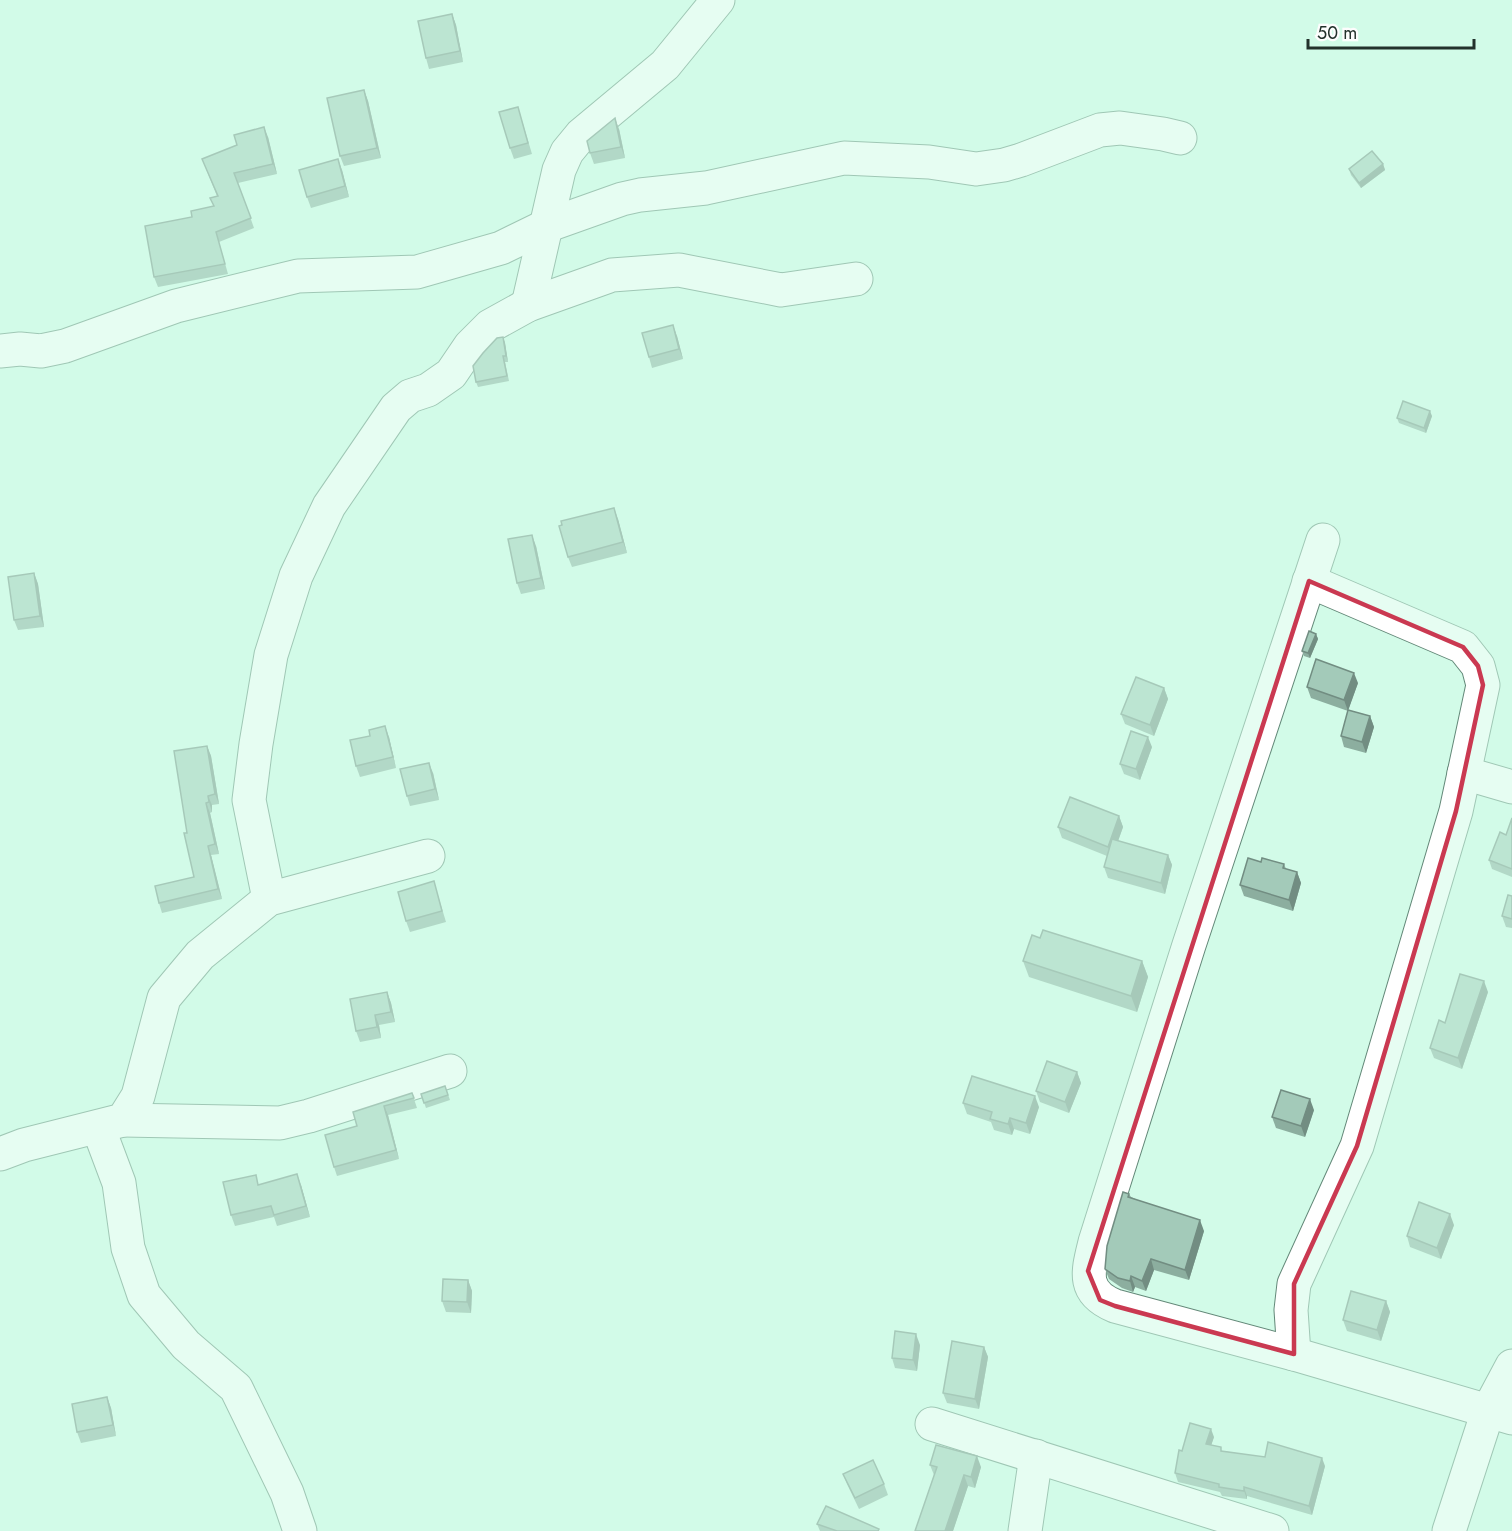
<svg xmlns="http://www.w3.org/2000/svg" width="1512" height="1531" viewBox="0 0 1512 1531" font-family="Jost,sans-serif">
<rect width="100%" height="100%" fill="#d2fbe8"/>
<g fill="none" stroke-linecap="round" stroke-linejoin="round">
<defs>
<g id="minor">
<path d="M528,305l31,-135 8,-18 14,-17 84,-70 53,-65"/>
<path d="M0,351l20,-2 21,2 24,-5 111,-40 122,-30 119,-4 84,-24 45,-22 76,-27 18,-4 66,-7 138,-30 85,4 47,7 28,-4 17,-5 79,-30 20,-2 43,6 17,4"/>
<path d="M1323,540l-134,405 -94,297c-7,29 -14,50 20,64l179,48 218,64"/>
<path d="M1464,773l48,14"/>
<path d="M269,899l-20,-99 7,-56 15,-89 25,-79 33,-70 67,-98 14,-12 18,-6 23,-16 19,-28 20,-20 38,-21 84,-30 67,-5 102,20 75,-11"/>
<path d="M123,1120l157,3 29,-7 141,-45"/>
<path d="M98,1127l21,56 9,65 16,47 42,50 50,43 51,105 13,38"/>
<path d="M0,1154l24,-9 99,-25 15,-24 26,-98 36,-43 69,-56 159,-43"/>
<path d="M1294,1354l-3,-44 3,-26 63,-138 99,-335 27,-126 -5,-19 -15,-19 -154,-66"/>
<path d="M932,1424l340,107"/>
<path d="M1025,1531l11,-75"/>
<path d="M1449,1531l39,-120 24,-45"/>
</g>
</defs>
<use href="#minor" stroke="#638878" stroke-width="35"/>
<use href="#minor" stroke="#fff" stroke-width="33"/>
</g>
<g fill="#8cae9f">
<path d="M452,14l4,11 7,37 -34,7 -3,-11z"/>
<path d="M364,90l4,11 13,57 -37,8 -4,-10z"/>
<path d="M518,107l14,47 -18,5 -4,-11z"/>
<path d="M619,129l6,29 -31,6 -4,-11z"/>
<path d="M268,137l9,37 -39,9 16,45 -35,14 9,32 -70,13 -4,-10 38,-60 22,-11 3,-10 -15,-37z"/>
<path d="M1383,164l2,6 -24,18 -10,-13 -2,-6z"/>
<path d="M342,170l7,27 -38,11 -4,-11z"/>
<path d="M677,336l6,23 -31,9 -3,-11z"/>
<path d="M503,337l2,6 3,19h-3l4,19 -31,6 -2,-5z"/>
<path d="M1432,416l-6,17 -27,-10 -2,-5z"/>
<path d="M618,519l9,34 -55,14 -4,-10 -6,-32z"/>
<path d="M536,546l9,43 -24,5 -4,-11z"/>
<path d="M34,573l4,11 6,43 -26,3 -4,-10z"/>
<path d="M1316,634l2,5 -8,19 -6,-2 -2,-5z"/>
<path d="M1358,683l-10,27 22,6 4,11 -8,26 -22,-6 -3,-11 7,-25 -37,-13 -4,-11z"/>
<path d="M1164,688l4,11 -14,37 -29,-12 -4,-10z"/>
<path d="M389,737l7,31 -36,9 -4,-11z"/>
<path d="M207,746l4,10 8,48 -7,1v7l-2,1 9,41 -8,1 11,44 -60,14 -3,-10 35,-26 -7,-44z"/>
<path d="M1152,747l-12,33 -16,-6 -4,-10z"/>
<path d="M433,773l6,27 -29,6 -3,-10z"/>
<path d="M1119,816l4,11 -5,14 50,14 4,10 -7,29 -57,-16 -4,-11 3,-11 -45,-18 -4,-11z"/>
<path d="M1512,818v59l-20,-8 -3,-9 17,-25z"/>
<path d="M1261,862l23,2 2,5 11,3 4,11 -8,28 -49,-15 -4,-11z"/>
<path d="M437,892l9,30 -36,10 -4,-11z"/>
<path d="M1512,896v32l-6,-1 -4,-11z"/>
<path d="M1040,938l102,23 6,16 -11,35 -108,-35 -6,-16z"/>
<path d="M387,992l4,11 4,19 -16,3 2,13 -21,4 -4,-11z"/>
<path d="M1488,992l-26,77 -28,-11 -4,-10 15,-25z"/>
<path d="M1077,1072l4,11 -12,30 -29,-11 -4,-11z"/>
<path d="M445,1086l5,14 -24,8 -5,-14z"/>
<path d="M412,1093l5,15 -29,7 11,44 -62,17 -3,-9 23,-41 -4,-14z"/>
<path d="M963,1103l76,4 -9,27 -16,-5 -2,6 -18,-5 -3,-8 -24,-8z"/>
<path d="M1314,1110l-9,27 -29,-9 -4,-11z"/>
<path d="M260,1184l41,1 9,32 -33,9 -3,-9 -39,9 -4,-11z"/>
<path d="M1129,1194l2,3 73,34 -15,49 -35,-10 -8,21 -11,-4 -2,5 -11,-4 -13,-9 -4,-10z"/>
<path d="M1454,1225l-13,34 -31,-12 -3,-11z"/>
<path d="M468,1280l4,11 -1,22 -25,-1 -4,-11z"/>
<path d="M1386,1301l4,11 -9,29 -34,-10 -4,-11z"/>
<path d="M920,1345l-3,26 -22,-3 -3,-10z"/>
<path d="M984,1347l4,10 -9,52 -32,-6 -4,-10z"/>
<path d="M107,1397l4,11 5,28 -35,7 -4,-11z"/>
<path d="M1214,1437l-3,8 12,6 102,15 -13,49 -65,-19v3l-25,-3 -2,-4 -42,-10 -3,-9 7,-22z"/>
<path d="M930,1465l51,2 -6,21 -7,-2 -15,45h-38l19,-56z"/>
<path d="M843,1474l41,10 4,11 -29,14 -12,-25z"/>
<path d="M817,1524l63,7h-60z"/>
</g>
<g fill="#728d82">
<path d="M452,14l4,11 7,37 -3,-11z"/>
<path d="M364,90l4,11 13,57 -4,-10z"/>
<path d="M615,118l4,11 6,29 -4,-11z"/>
<path d="M264,127l4,10 9,37 -4,-10z"/>
<path d="M338,159l4,11 7,27 -4,-11z"/>
<path d="M1383,164l2,6 -24,18 -2,-5z"/>
<path d="M673,325l4,11 6,23 -4,-10z"/>
<path d="M503,337l2,6 3,19 -2,-6z"/>
<path d="M1430,411l2,5 -6,17 -2,-5z"/>
<path d="M614,508l4,11 9,34 -4,-11z"/>
<path d="M532,535l4,11 9,43 -4,-11z"/>
<path d="M34,573l4,11 6,43 -4,-11z"/>
<path d="M1316,634l2,5 -8,19 -2,-5z"/>
<path d="M1354,673l4,10 -10,28 -4,-11z"/>
<path d="M1164,688l4,11 -14,37 -4,-11z"/>
<path d="M1370,716l4,11 -8,26 -4,-11z"/>
<path d="M385,726l4,11 7,31 -3,-11z"/>
<path d="M1148,737l4,10 -12,33 -4,-11z"/>
<path d="M207,746l4,10 8,48 -4,-10z"/>
<path d="M429,763l4,10 6,27 -4,-11z"/>
<path d="M208,796l4,9v7l-3,-10z"/>
<path d="M206,803l4,10 9,41 -4,-10z"/>
<path d="M1119,816l4,11 -11,31 -4,-11z"/>
<path d="M208,846l3,9 11,44 -4,-10z"/>
<path d="M1168,855l4,10 -7,29 -4,-11z"/>
<path d="M1297,872l4,11 -8,28 -4,-11z"/>
<path d="M1142,961l6,16 -11,35 -6,-16z"/>
<path d="M1484,981l4,11 -26,77 -4,-11z"/>
<path d="M387,992l4,11 4,19 -4,-10z"/>
<path d="M375,1015l4,10 2,13 -4,-11z"/>
<path d="M1077,1072l4,11 -12,30 -4,-11z"/>
<path d="M1035,1096l4,11 -9,27 -4,-11z"/>
<path d="M1310,1099l4,11 -9,27 -4,-11z"/>
<path d="M384,1106l4,9 11,44 -3,-9z"/>
<path d="M1010,1118l4,11 -2,6 -4,-11z"/>
<path d="M297,1174l4,11 9,32 -4,-11z"/>
<path d="M1450,1214l4,11 -13,34 -4,-11z"/>
<path d="M1200,1220l4,11 -15,49 -4,-10z"/>
<path d="M1151,1259l3,11 -8,21 -4,-10z"/>
<path d="M1131,1276l4,11 -2,5 -3,-11z"/>
<path d="M468,1280l4,11 -1,22 -4,-11z"/>
<path d="M1386,1301l4,11 -9,29 -4,-11z"/>
<path d="M916,1334l4,11 -3,26 -4,-11z"/>
<path d="M984,1347l4,10 -9,52 -4,-10z"/>
<path d="M107,1397l4,11 5,28 -3,-11z"/>
<path d="M1211,1429l3,8 -5,15 -3,-8z"/>
<path d="M977,1456l4,11 -6,21 -4,-11z"/>
<path d="M1322,1458l3,8 -13,49 -3,-9z"/>
<path d="M964,1475l4,11 -15,45h-8z"/>
<path d="M1244,1487l3,9v3l-3,-8z"/>
</g>
<g fill="#a3cab9" stroke="#728d82" stroke-width="1.5">
<path d="M452,14l8,37 -34,7 -8,-37z"/>
<path d="M364,90l13,58 -37,8 -13,-58z"/>
<path d="M518,107l10,36 -18,5 -11,-36z"/>
<path d="M615,118l6,29 -31,6 -3,-12z"/>
<path d="M264,127l9,37 -39,9 17,45 -35,14 9,32 -71,13 -9,-51 47,-9 -1,-6 23,-5 -4,-8 8,-2 -16,-37 35,-14 -3,-10z"/>
<path d="M1372,151l11,13 -24,19 -10,-14z"/>
<path d="M338,159l7,27 -38,11 -8,-27z"/>
<path d="M673,325l6,24 -30,8 -7,-24z"/>
<path d="M503,337l3,19h-3l4,20 -31,6 -3,-16 10,-13 14,-15z"/>
<path d="M1403,401l27,10 -6,17 -27,-10z"/>
<path d="M614,508l9,34 -55,15 -9,-31 3,-1 -1,-4z"/>
<path d="M532,535l9,43 -24,5 -9,-44z"/>
<path d="M34,573l6,43 -26,4 -6,-43z"/>
<path d="M1309,631l7,3 -8,19 -6,-2z"/>
<path d="M1316,659l38,14 -10,27 -37,-13z"/>
<path d="M1136,677l28,11 -14,37 -29,-11z"/>
<path d="M1348,710l22,6 -8,26 -21,-6z"/>
<path d="M385,726l8,31 -37,9 -6,-26 20,-4 -1,-6z"/>
<path d="M1131,731l17,6 -12,32 -16,-5z"/>
<path d="M207,746l8,48 -7,2 1,6 -3,1 9,41 -7,2 10,43 -59,14 -4,-17 39,-9 -10,-44h3l-13,-82z"/>
<path d="M429,763l6,26 -28,7 -7,-27z"/>
<path d="M1070,797l49,19 -11,31 -50,-20z"/>
<path d="M1512,818v51l-23,-9 11,-28 6,3z"/>
<path d="M1112,839l56,16 -7,28 -57,-16z"/>
<path d="M1248,858l13,4 1,-4 22,6 -1,4 14,4 -8,28 -49,-15z"/>
<path d="M434,881l8,30 -36,10 -8,-29z"/>
<path d="M1508,895l4,1v23l-10,-3z"/>
<path d="M1043,930l99,31 -11,35 -108,-35 9,-26 8,3z"/>
<path d="M1460,974l24,7 -26,77 -28,-10 9,-28 6,3z"/>
<path d="M387,992l4,20 -16,3 2,12 -21,4 -6,-32z"/>
<path d="M1047,1061l30,11 -12,30 -29,-11z"/>
<path d="M972,1076l63,20 -9,27 -16,-5 -2,6 -18,-5 2,-7 -29,-9z"/>
<path d="M445,1086l3,9 -24,8 -3,-9z"/>
<path d="M1281,1090l29,9 -9,27 -29,-9z"/>
<path d="M412,1093l2,5 -30,8 12,44 -62,17 -9,-32 32,-9 -4,-14z"/>
<path d="M297,1174l9,32 -32,9 -3,-9 -40,9 -8,-33 33,-7 2,10z"/>
<path d="M1123,1192l6,2 -1,3 72,23 -15,50 -34,-11 -9,22 -11,-5 -1,5 -12,-3 -13,-9 2,-23z"/>
<path d="M1419,1202l31,12 -13,34 -30,-12z"/>
<path d="M443,1279l25,1 -1,22 -25,-1z"/>
<path d="M1351,1291l35,10 -9,29 -34,-10z"/>
<path d="M895,1331l21,3 -3,26 -21,-2z"/>
<path d="M952,1341l32,6 -9,52 -32,-6z"/>
<path d="M107,1397l6,28 -36,7 -5,-28z"/>
<path d="M1190,1423l21,6 -5,15 15,3v4l44,6 3,-15 54,16 -13,48 -65,-19v4l-25,-4v-3l-44,-11 4,-23 3,1z"/>
<path d="M936,1445l41,11 -6,21 -7,-2 -19,56h-30l22,-64 -7,-2z"/>
<path d="M873,1460l11,24 -29,14 -12,-24z"/>
<path d="M826,1506l53,23 -1,2h-41l-20,-7z"/>
</g>
<path d="M0 0H1512V1531H0ZM1309,581l154,66 15,19 5,19 -27,126 -99,335 -63,138v70l-179,-48 -15,-6 -12,-29z" fill="#d2fbe8" fill-opacity=".55" fill-rule="evenodd"/>
<path fill="none" stroke="#ca3951" stroke-width="4.5" stroke-linejoin="round" d="M1309,581l154,66 15,19 5,19 -27,126 -99,335 -63,138v70l-179,-48 -15,-6 -12,-29z"/>
<path d="M1308 39v9h166v-9" fill="none" stroke="#22312b" stroke-width="3"/>
<text x="1317" y="39" font-size="18" fill="#22312b" stroke="#fdfdfd" stroke-width="4.5" paint-order="stroke">50 m</text>
</svg>
